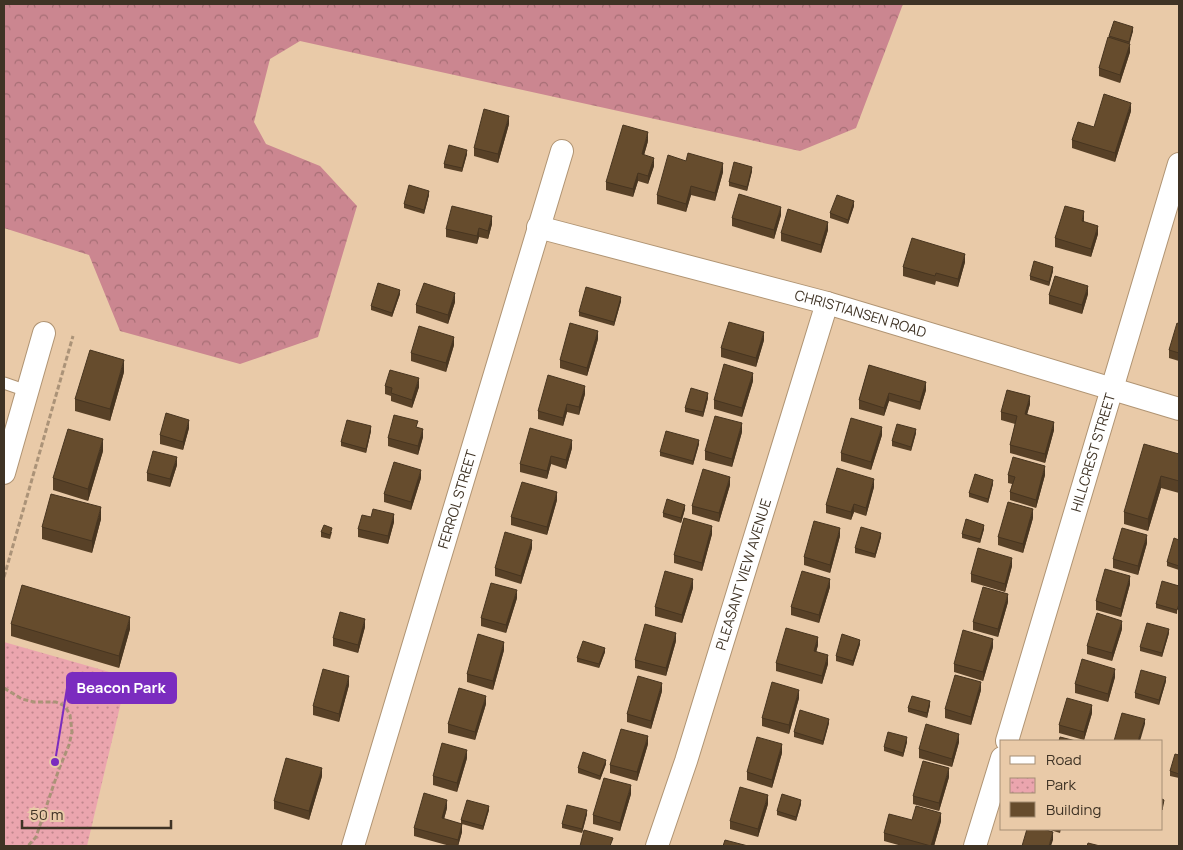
<svg xmlns="http://www.w3.org/2000/svg" width="1183" height="850" viewBox="0 0 1183 850" font-family="Manrope,sans-serif">
<defs>
<pattern id="forest-crowns" width="20" height="18" patternUnits="userSpaceOnUse" patternTransform="scale(1.25)"><rect width="20" height="18" fill="#cb8690"/><path d="M2 6a3 3 0 1 1 6 0M12 15a3 3 0 1 1 6 0" fill="none" stroke="#a66e75"/></pattern>
<pattern id="park-dots" width="8" height="8" patternUnits="userSpaceOnUse" patternTransform="scale(1.25)"><rect width="8" height="8" fill="#eba5ae"/><path d="M2 2h.1M6 6h.1" fill="none" stroke="#c0878d" stroke-width="1.8" stroke-linecap="round"/></pattern>
</defs>
<rect width="100%" height="100%" fill="#e9caa8"/>
<path fill="url(#forest-crowns)" d="M4,4h899l-47,124 -56,23 -500,-110 -30,18 -16,63 12,22 54,22 37,40 -39,131 -78,27 -120,-33 -31,-76 -85,-27z"/>
<path fill="url(#park-dots)" d="M4,642l123,35 -40,169h-83z"/>
<g fill="none" stroke-linecap="round" stroke-linejoin="round">
<defs>
<path id="service" d="M4,383l23,8"/>
<g id="minor">
<path id="s1" d="M538,227l289,76 352,106"/>
<path d="M4,473l40,-140"/>
<path id="s2" d="M1007,741l172,-577"/>
<path id="s3" d="M353,846l209,-695"/>
<path id="s4" d="M657,846l29,-85 141,-458"/>
<path d="M975,846l27,-88"/>
</g>
</defs>
<use href="#service" stroke="#b09473" stroke-width="13"/>
<use href="#minor" stroke="#b09473" stroke-width="24"/>
<g stroke="#ab9378" stroke-width="3" stroke-dasharray="5 2.5" stroke-linecap="butt">
<path d="M4,577l69,-241"/>
<path d="M4,688l18,11 12,3h22l9,4 5,9 2,17 -3,13 -10,24 -23,68 -8,9"/>
</g>
<use href="#service" stroke="#fff" stroke-width="11"/>
<use href="#minor" stroke="#fff" stroke-width="22"/>
</g>
<g fill="#584127">
<path d="M1133,31l-4,12 1,9 -10,31 -21,-7v-8l10,-32z"/>
<path d="M1131,111l-16,51 -43,-14v-8z"/>
<path d="M509,124l-11,39 -24,-7v-8z"/>
<path d="M648,141l-4,14 10,11 -6,18 -10,-3 -5,16 -27,-7v-8z"/>
<path d="M467,154l-5,18 -18,-4v-4z"/>
<path d="M686,161l37,11 -8,29 -24,-6 -5,17 -29,-8v-9z"/>
<path d="M752,171l-5,20 -18,-5v-4z"/>
<path d="M429,195l-5,19 -20,-6v-4z"/>
<path d="M854,206l-6,18 -18,-6v-5z"/>
<path d="M781,215l-7,24 -42,-13v-8z"/>
<path d="M1084,219v3l14,12 -7,23 -36,-10v-9z"/>
<path d="M492,224l-4,15 -9,-2 -2,7 -31,-7v-8z"/>
<path d="M828,230l-7,23 -40,-12v-8z"/>
<path d="M965,262l-7,25 -22,-6 -1,4 -32,-9v-9z"/>
<path d="M1053,271l-4,15 -19,-6v-4z"/>
<path d="M400,294l-8,23 -21,-7v-4z"/>
<path d="M1088,294l-6,20 -33,-10v-9z"/>
<path d="M621,301l-7,25 -35,-10v-4z"/>
<path d="M455,302l-7,22 -32,-11v-8z"/>
<path d="M1179,324v37l-10,-3v-8z"/>
<path d="M598,339l-11,37 -27,-8v-8z"/>
<path d="M764,340l-8,27 -35,-10v-9z"/>
<path d="M454,345l-8,27 -35,-11v-8z"/>
<path d="M869,365l57,25 -6,20 -31,-9 -5,15 -25,-7v-9z"/>
<path d="M124,372l-14,49 -35,-10v-12z"/>
<path d="M753,381l-11,36 -28,-8v-9z"/>
<path d="M385,386l34,1 -7,21 -21,-7v-5l-6,-2z"/>
<path d="M585,394l-6,21 -12,-3 -4,14 -25,-7v-8z"/>
<path d="M708,398l-5,19 -18,-5v-4z"/>
<path d="M1030,404l-3,10 27,16 -9,33 -35,-10v-8l5,-21 -14,-4v-8z"/>
<path d="M189,428l-6,22 -23,-6v-9z"/>
<path d="M371,431l-5,22 -25,-7v-4z"/>
<path d="M742,432l-10,35 -27,-7v-9z"/>
<path d="M916,433l-5,18 -19,-5v-5z"/>
<path d="M882,435l-11,35 -30,-9v-8z"/>
<path d="M423,437l-5,18 -30,-9v-8z"/>
<path d="M699,444l-6,21 -33,-9v-4z"/>
<path d="M572,448l-6,21 -15,-5 -4,15 -27,-7v-8z"/>
<path d="M103,451l-15,50 -35,-11v-12z"/>
<path d="M1179,454v39l-18,-5 -13,43 -24,-7v-12z"/>
<path d="M177,465l-7,22 -23,-6v-8z"/>
<path d="M1008,475h37l-9,33 -26,-8v-8l2,-8 -4,-1z"/>
<path d="M421,478l-10,32 -27,-8v-8z"/>
<path d="M993,484l-5,19 -19,-6v-4z"/>
<path d="M730,485l-11,37 -27,-8v-8z"/>
<path d="M874,487l-8,29 -12,-4 -3,8 -25,-7v-8z"/>
<path d="M557,500l-10,35 -36,-10v-8z"/>
<path d="M685,509l-4,14 -18,-6v-4z"/>
<path d="M1033,518l-10,35 -25,-8v-8z"/>
<path d="M101,519l-9,34 -50,-14v-12z"/>
<path d="M394,522l-6,22 -30,-7v-8z"/>
<path d="M984,529l-4,14 -18,-5v-4z"/>
<path d="M321,532h11l-2,7 -9,-2z"/>
<path d="M712,534l-10,37 -28,-8v-8z"/>
<path d="M840,536l-10,37 -26,-8v-8z"/>
<path d="M881,537l-6,21 -20,-5v-5z"/>
<path d="M1179,540v30l-12,-4v-4z"/>
<path d="M1147,543l-9,32 -25,-7v-9z"/>
<path d="M532,548l-11,36 -26,-8v-8z"/>
<path d="M1012,566l-7,26 -34,-10v-8z"/>
<path d="M1130,584l-9,33 -25,-7v-9z"/>
<path d="M1179,586l-2,28 -21,-6v-4z"/>
<path d="M830,587l-11,36 -28,-8v-8z"/>
<path d="M693,588l-11,35 -27,-7v-9z"/>
<path d="M517,598l-11,35 -25,-7v-8z"/>
<path d="M1008,602l-10,35 -25,-7v-8z"/>
<path d="M11,624l119,5 -11,39 -108,-32z"/>
<path d="M365,627l-7,26 -25,-7v-8z"/>
<path d="M1122,629l-10,32 -25,-7v-8z"/>
<path d="M1169,633l-7,24 -22,-6v-4z"/>
<path d="M676,641l-10,35 -31,-8v-8z"/>
<path d="M860,644l-7,22 -17,-5v-5z"/>
<path d="M818,645l-2,7 12,12 -6,20 -46,-13v-8z"/>
<path d="M993,647l-10,34 -29,-9v-8z"/>
<path d="M504,650l-11,40 -26,-8v-8z"/>
<path d="M605,652l-6,16 -22,-6v-4z"/>
<path d="M1115,677l-7,25 -33,-9v-9z"/>
<path d="M1166,681l-7,24 -24,-7v-5z"/>
<path d="M349,685l-10,37 -26,-7v-9z"/>
<path d="M981,690l-10,35 -26,-7v-9z"/>
<path d="M662,691l-11,38 -24,-7v-8z"/>
<path d="M799,698l-10,36 -27,-8v-8z"/>
<path d="M486,704l-11,36 -27,-7v-9z"/>
<path d="M930,705l-3,13 -19,-6v-4z"/>
<path d="M1092,713l-8,27 -25,-7v-8z"/>
<path d="M829,723l-6,22 -29,-8v-5z"/>
<path d="M907,742l-4,15 -19,-6v-4z"/>
<path d="M959,742l-7,25 -33,-9v-9z"/>
<path d="M648,744l-11,37 -27,-8v-8z"/>
<path d="M782,753l-10,35 -25,-8v-8z"/>
<path d="M1179,755v23l-9,-2v-5z"/>
<path d="M467,758l-10,34 -24,-7v-9z"/>
<path d="M606,764l-6,16 -22,-7v-5z"/>
<path d="M322,776l-13,44 -35,-11v-8z"/>
<path d="M949,777l-10,34 -26,-7v-8z"/>
<path d="M631,794l-11,37 -27,-7v-9z"/>
<path d="M768,804l-10,33 -28,-8v-8z"/>
<path d="M801,804l-5,17 -19,-6v-4z"/>
<path d="M447,808l-3,11 17,5v-4l28,-10 -6,20 -21,-6v8l-4,14h-8l-36,-10v-8z"/>
<path d="M587,814l-5,19 -20,-5v-4z"/>
<path d="M912,820l29,1 -7,25h-32l-18,-5v-8z"/>
<path d="M1047,829h14l-1,4z"/>
</g>
<g fill="#473520">
<path d="M1133,27v4l-4,15v-4z"/>
<path d="M1130,44v8l-10,31v-8z"/>
<path d="M1131,103v8l-16,51v-9z"/>
<path d="M509,116v8l-11,39v-9z"/>
<path d="M648,132v9l-6,21v-8z"/>
<path d="M467,150v4l-5,18v-4z"/>
<path d="M654,158v8l-6,18v-8z"/>
<path d="M723,163v9l-8,29v-8z"/>
<path d="M752,167v4l-5,20v-4z"/>
<path d="M638,173v8l-5,16v-8z"/>
<path d="M691,186v9l-5,17v-8z"/>
<path d="M429,191v4l-5,19v-4z"/>
<path d="M854,201v5l-6,18v-4z"/>
<path d="M781,207v8l-7,24v-9z"/>
<path d="M1084,211v8l-2,10v-8z"/>
<path d="M492,216v8l-4,15v-8z"/>
<path d="M828,222v8l-7,23v-8z"/>
<path d="M1098,226v8l-7,23v-8z"/>
<path d="M479,228v9l-2,7v-8z"/>
<path d="M965,254v8l-7,25v-8z"/>
<path d="M1053,267v4l-4,15v-4z"/>
<path d="M1088,286v8l-6,20v-9z"/>
<path d="M400,290v4l-8,23v-4z"/>
<path d="M455,293v9l-7,22v-9z"/>
<path d="M621,297v4l-7,25v-4z"/>
<path d="M598,331v8l-11,37v-8z"/>
<path d="M764,332v8l-8,27v-9z"/>
<path d="M454,337v8l-8,27v-9z"/>
<path d="M124,360v12l-14,49v-12z"/>
<path d="M753,373v8l-11,36v-9z"/>
<path d="M419,378v9l-7,21v-8z"/>
<path d="M926,382v8l-6,20v-8z"/>
<path d="M585,386v8l-6,21v-8z"/>
<path d="M708,393v5l-5,19v-5z"/>
<path d="M889,393v8l-5,15v-8z"/>
<path d="M1030,396v8l-5,18v-8z"/>
<path d="M567,404v8l-4,14v-8z"/>
<path d="M189,420v8l-6,22v-8z"/>
<path d="M1054,422v8l-9,33v-9z"/>
<path d="M742,423v9l-10,35v-8z"/>
<path d="M371,426v5l-5,22v-4z"/>
<path d="M882,427v8l-11,35v-8z"/>
<path d="M423,429v8l-5,18v-9z"/>
<path d="M916,429v4l-5,18v-4z"/>
<path d="M103,439v12l-15,50v-12z"/>
<path d="M572,440v8l-6,21v-9z"/>
<path d="M699,440v4l-6,21v-4z"/>
<path d="M551,456v8l-4,15v-8z"/>
<path d="M177,457v8l-7,22v-8z"/>
<path d="M1045,466v9l-9,33v-8z"/>
<path d="M421,470v8l-10,32v-8z"/>
<path d="M1161,476v12l-13,43v-12z"/>
<path d="M730,477v8l-11,37v-9z"/>
<path d="M874,479v8l-8,29v-8z"/>
<path d="M993,480v4l-5,19v-4z"/>
<path d="M557,492v8l-10,35v-8z"/>
<path d="M854,504v8l-3,8v-8z"/>
<path d="M685,505v4l-4,14v-5z"/>
<path d="M101,507v12l-9,34v-12z"/>
<path d="M1033,509v9l-10,35v-9z"/>
<path d="M394,514v8l-6,22v-8z"/>
<path d="M984,525v4l-4,14v-4z"/>
<path d="M712,526v8l-10,37v-8z"/>
<path d="M840,528v8l-10,37v-8z"/>
<path d="M881,533v4l-6,21v-4z"/>
<path d="M1147,535v8l-9,32v-9z"/>
<path d="M532,540v8l-11,36v-8z"/>
<path d="M1012,558v8l-7,26v-8z"/>
<path d="M1130,576v8l-9,33v-8z"/>
<path d="M693,579v9l-11,35v-8z"/>
<path d="M830,579v8l-11,36v-8z"/>
<path d="M517,590v8l-11,35v-8z"/>
<path d="M1008,594v8l-10,35v-8z"/>
<path d="M130,617v12l-11,39v-12z"/>
<path d="M365,619v8l-7,26v-8z"/>
<path d="M1122,621v8l-10,32v-8z"/>
<path d="M1169,629v4l-7,24v-4z"/>
<path d="M676,633v8l-10,35v-8z"/>
<path d="M818,637v8l-4,15v-9z"/>
<path d="M993,639v8l-10,34v-9z"/>
<path d="M860,640v4l-7,22v-5z"/>
<path d="M504,642v8l-11,40v-9z"/>
<path d="M605,648v4l-6,16v-4z"/>
<path d="M828,655v9l-6,20v-8z"/>
<path d="M1115,669v8l-7,25v-8z"/>
<path d="M349,676v9l-10,37v-8z"/>
<path d="M1166,677v4l-7,24v-5z"/>
<path d="M981,682v8l-10,35v-8z"/>
<path d="M662,683v8l-11,38v-8z"/>
<path d="M799,690v8l-10,36v-9z"/>
<path d="M486,696v8l-11,36v-8z"/>
<path d="M930,701v4l-3,13v-5z"/>
<path d="M1092,705v8l-8,27v-8z"/>
<path d="M829,719v4l-6,22v-4z"/>
<path d="M1145,719v5l-5,17h-2z"/>
<path d="M959,734v8l-7,25v-8z"/>
<path d="M648,736v8l-11,37v-9z"/>
<path d="M907,737v5l-4,15v-4z"/>
<path d="M782,744v9l-10,35v-8z"/>
<path d="M467,750v8l-10,34v-9z"/>
<path d="M606,760v4l-6,16v-4z"/>
<path d="M322,768v8l-13,44v-9z"/>
<path d="M949,768v9l-10,34v-8z"/>
<path d="M631,785v9l-11,37v-8z"/>
<path d="M768,795v9l-10,33v-8z"/>
<path d="M447,800v8l-5,18v-8z"/>
<path d="M801,800v4l-5,17v-4z"/>
<path d="M489,806v4l-6,20v-4z"/>
<path d="M587,810v4l-5,19v-4z"/>
<path d="M941,813v8l-7,25h-3z"/>
<path d="M462,824v8l-4,14v-6z"/>
<path d="M1053,832v8l-2,6h-2z"/>
</g>
<g fill="#664c2d" stroke="#473520">
<path d="M1114,21l19,6 -4,15 -20,-6z"/>
<path d="M1108,37l22,7 -10,31 -21,-7z"/>
<path d="M1104,94l27,9 -16,50 -43,-13 6,-18 16,5z"/>
<path d="M484,109l25,7 -11,38 -24,-6z"/>
<path d="M623,125l25,7 -6,22 12,4 -6,18 -10,-3 -5,16 -27,-7z"/>
<path d="M449,145l18,5 -5,18 -18,-4z"/>
<path d="M688,153l35,10 -8,30 -24,-7 -5,18 -29,-9 11,-40 18,6z"/>
<path d="M734,162l18,5 -5,20 -18,-5z"/>
<path d="M409,185l20,6 -5,19 -20,-6z"/>
<path d="M739,194l42,13 -7,23 -42,-12z"/>
<path d="M837,195l17,6 -6,19 -18,-7z"/>
<path d="M452,206l40,10 -4,15 -9,-3 -2,8 -31,-7z"/>
<path d="M1065,206l19,5 -2,10 16,5 -7,23 -36,-11z"/>
<path d="M788,209l40,13 -7,23 -40,-12z"/>
<path d="M912,238l53,16 -7,25 -22,-6 -1,3 -32,-9z"/>
<path d="M1034,261l19,6 -4,15 -19,-6z"/>
<path d="M1055,276l33,10 -6,19 -33,-10z"/>
<path d="M378,283l22,7 -8,23 -21,-7z"/>
<path d="M424,283l31,10 -7,22 -32,-10z"/>
<path d="M586,287l35,10 -7,25 -35,-10z"/>
<path d="M729,322l35,10 -8,26 -35,-10z"/>
<path d="M570,323l28,8 -11,37 -27,-8z"/>
<path d="M1177,323l2,1v29l-10,-3z"/>
<path d="M419,326l35,11 -8,26 -35,-10z"/>
<path d="M90,350l34,10 -14,49 -35,-10z"/>
<path d="M724,364l29,9 -11,35 -28,-8z"/>
<path d="M869,365l57,17 -6,20 -31,-9 -5,15 -25,-8z"/>
<path d="M390,370l29,8 -7,22 -21,-7 1,-5 -7,-2z"/>
<path d="M548,375l37,11 -6,21 -12,-3 -4,14 -25,-7z"/>
<path d="M691,388l17,5 -5,19 -18,-4z"/>
<path d="M1007,390l23,6 -5,18 29,8 -9,32 -35,-9 7,-29 -16,-4z"/>
<path d="M166,413l23,7 -6,22 -23,-7z"/>
<path d="M394,415l24,6 -2,6 7,2 -5,17 -30,-8z"/>
<path d="M715,416l27,7 -10,36 -27,-8z"/>
<path d="M851,418l31,9 -11,35 -30,-9z"/>
<path d="M347,420l24,6 -5,23 -25,-7z"/>
<path d="M897,424l19,5 -5,18 -19,-6z"/>
<path d="M530,428l42,12 -6,20 -15,-4 -4,15 -27,-7z"/>
<path d="M68,429l35,10 -15,50 -35,-11z"/>
<path d="M666,431l33,9 -6,21 -33,-9z"/>
<path d="M1144,444l35,10v27l-18,-5 -13,43 -24,-7z"/>
<path d="M153,451l24,6 -7,22 -23,-6z"/>
<path d="M1013,457l32,9 -9,34 -26,-8 5,-15 -7,-2z"/>
<path d="M394,462l27,8 -10,32 -27,-8z"/>
<path d="M837,468l37,11 -8,29 -12,-4 -3,8 -25,-7z"/>
<path d="M703,469l27,8 -11,36 -27,-7z"/>
<path d="M975,474l18,6 -5,19 -19,-6z"/>
<path d="M522,482l35,10 -10,35 -36,-10z"/>
<path d="M51,494l50,13 -9,34 -50,-14z"/>
<path d="M667,499l18,6 -4,13 -18,-5z"/>
<path d="M1008,502l25,7 -10,35 -25,-7z"/>
<path d="M373,509l21,5 -6,22 -30,-7 4,-14 9,2z"/>
<path d="M684,518l28,8 -10,37 -28,-8z"/>
<path d="M966,519l18,6 -4,14 -18,-5z"/>
<path d="M814,521l26,7 -10,37 -26,-8z"/>
<path d="M324,525l8,3 -2,7 -9,-3z"/>
<path d="M861,527l20,6 -6,21 -20,-6z"/>
<path d="M1122,528l25,7 -9,31 -25,-7z"/>
<path d="M505,532l27,8 -11,36 -26,-8z"/>
<path d="M1174,538l5,2v26l-12,-4z"/>
<path d="M978,548l34,10 -7,26 -34,-10z"/>
<path d="M1105,569l25,7 -9,33 -25,-8z"/>
<path d="M665,571l28,8 -11,36 -27,-8z"/>
<path d="M802,571l28,8 -11,36 -28,-8z"/>
<path d="M1162,581l17,5v18l-2,6 -21,-6z"/>
<path d="M491,583l26,7 -11,35 -25,-7z"/>
<path d="M22,585l108,32 -11,39 -108,-32z"/>
<path d="M983,587l25,7 -10,35 -25,-7z"/>
<path d="M340,612l25,7 -7,26 -25,-7z"/>
<path d="M1097,613l25,8 -10,32 -25,-7z"/>
<path d="M1147,623l22,6 -7,24 -22,-6z"/>
<path d="M645,624l31,9 -10,35 -31,-8z"/>
<path d="M786,628l32,9 -4,14 14,4 -6,21 -46,-13z"/>
<path d="M963,630l30,9 -10,33 -29,-8z"/>
<path d="M478,634l26,8 -11,39 -26,-7z"/>
<path d="M842,634l18,6 -7,21 -17,-5z"/>
<path d="M583,641l22,7 -6,16 -22,-6z"/>
<path d="M1082,659l33,10 -7,25 -33,-10z"/>
<path d="M323,669l26,7 -10,38 -26,-8z"/>
<path d="M1141,670l25,7 -7,23 -24,-7z"/>
<path d="M955,675l26,7 -10,35 -26,-8z"/>
<path d="M638,676l24,7 -11,38 -24,-7z"/>
<path d="M772,682l27,8 -10,35 -27,-7z"/>
<path d="M459,688l27,8 -11,36 -27,-8z"/>
<path d="M912,696l18,5 -3,12 -19,-5z"/>
<path d="M1067,698l25,7 -8,27 -25,-7z"/>
<path d="M800,710l29,9 -6,22 -29,-9z"/>
<path d="M1122,713l23,6 -7,22h-24z"/>
<path d="M926,724l33,10 -7,25 -33,-10z"/>
<path d="M621,729l27,7 -11,36 -27,-7z"/>
<path d="M888,732l19,5 -4,16 -19,-6z"/>
<path d="M757,737l25,7 -10,36 -25,-8z"/>
<path d="M1060,737l16,4h-17z"/>
<path d="M442,743l25,7 -10,33 -24,-7z"/>
<path d="M583,752l23,8 -6,16 -22,-8z"/>
<path d="M1175,754l4,1v19l-9,-3z"/>
<path d="M286,758l36,10 -13,43 -35,-10z"/>
<path d="M923,761l26,7 -10,35 -26,-7z"/>
<path d="M604,778l27,7 -11,38 -27,-8z"/>
<path d="M740,787l28,8 -10,34 -28,-8z"/>
<path d="M424,793l23,7 -5,18 20,6 -4,16 -44,-12z"/>
<path d="M782,794l19,6 -5,17 -19,-6z"/>
<path d="M1162,799l2,1 -2,10z"/>
<path d="M467,800l22,6 -6,20 -22,-6z"/>
<path d="M567,805l20,5 -5,19 -20,-5z"/>
<path d="M916,806l25,7 -10,33 -47,-13 5,-19 23,6z"/>
<path d="M1027,829h16l10,3 -4,14h-27z"/>
<path d="M584,830l29,8 -3,8h-30z"/>
<path d="M725,840l23,6h-25z"/>
<path d="M1088,843l12,3h-13z"/>
</g>
<g text-anchor="middle" stroke-width="5" stroke-linejoin="round" paint-order="stroke">
<g font-size="14" fill="#3f3325" stroke="#e9caa8">
<text dy="5" stroke="none"><textPath href="#s1" startOffset="334">CHRISTIANSEN ROAD</textPath></text>
<text dy="5" stroke="none"><textPath href="#s2" startOffset="301">HILLCREST STREET</textPath></text>
<text dy="5" stroke="none"><textPath href="#s3" startOffset="362">FERROL STREET</textPath></text>
<text dy="5" stroke="none"><textPath href="#s4" startOffset="285">PLEASANT VIEW AVENUE</textPath></text>
</g>
</g>
<path fill="none" stroke="#7b2cbf" stroke-width="2" d="M55 762L67 688"/>
<circle fill="#7b2cbf" stroke="#e9caa8" stroke-width="2" cx="55" cy="762" r="5"/>
<rect fill="#7b2cbf" stroke="#7b2cbf" stroke-width="2" x="67" y="673" width="109" height="30" rx="5"/>
<g font-size="15" text-anchor="middle" font-weight="bold" fill="#fff">
<text x="121" y="693">Beacon Park</text>
</g>
<rect width="1183" height="850" fill="none" stroke="#3f3325" stroke-width="10"/>
<rect x="1000" y="740" width="162" height="90" fill="#e9caa8" stroke="#a58e74"/>
<rect x="1010" y="756" width="25" height="8" fill="#ffffff" stroke="#a58e74"/>
<text x="1046" y="765" font-size="15" fill="#3f3325">Road</text>
<rect x="1010" y="778" width="25" height="15" fill="url(#park-dots)" stroke="#a58e74"/>
<text x="1046" y="790" font-size="15" fill="#3f3325">Park</text>
<rect x="1010" y="802" width="25" height="15" fill="#664c2d" stroke="#a58e74"/>
<text x="1046" y="815" font-size="15" fill="#3f3325">Building</text>
<path d="M22 820v8h149v-8" fill="none" stroke="#3f3325" stroke-width="2.5"/>
<text x="30" y="820" font-size="15" fill="#3f3325" stroke="#e9caa8" stroke-width="4" paint-order="stroke">50 m</text>
</svg>
